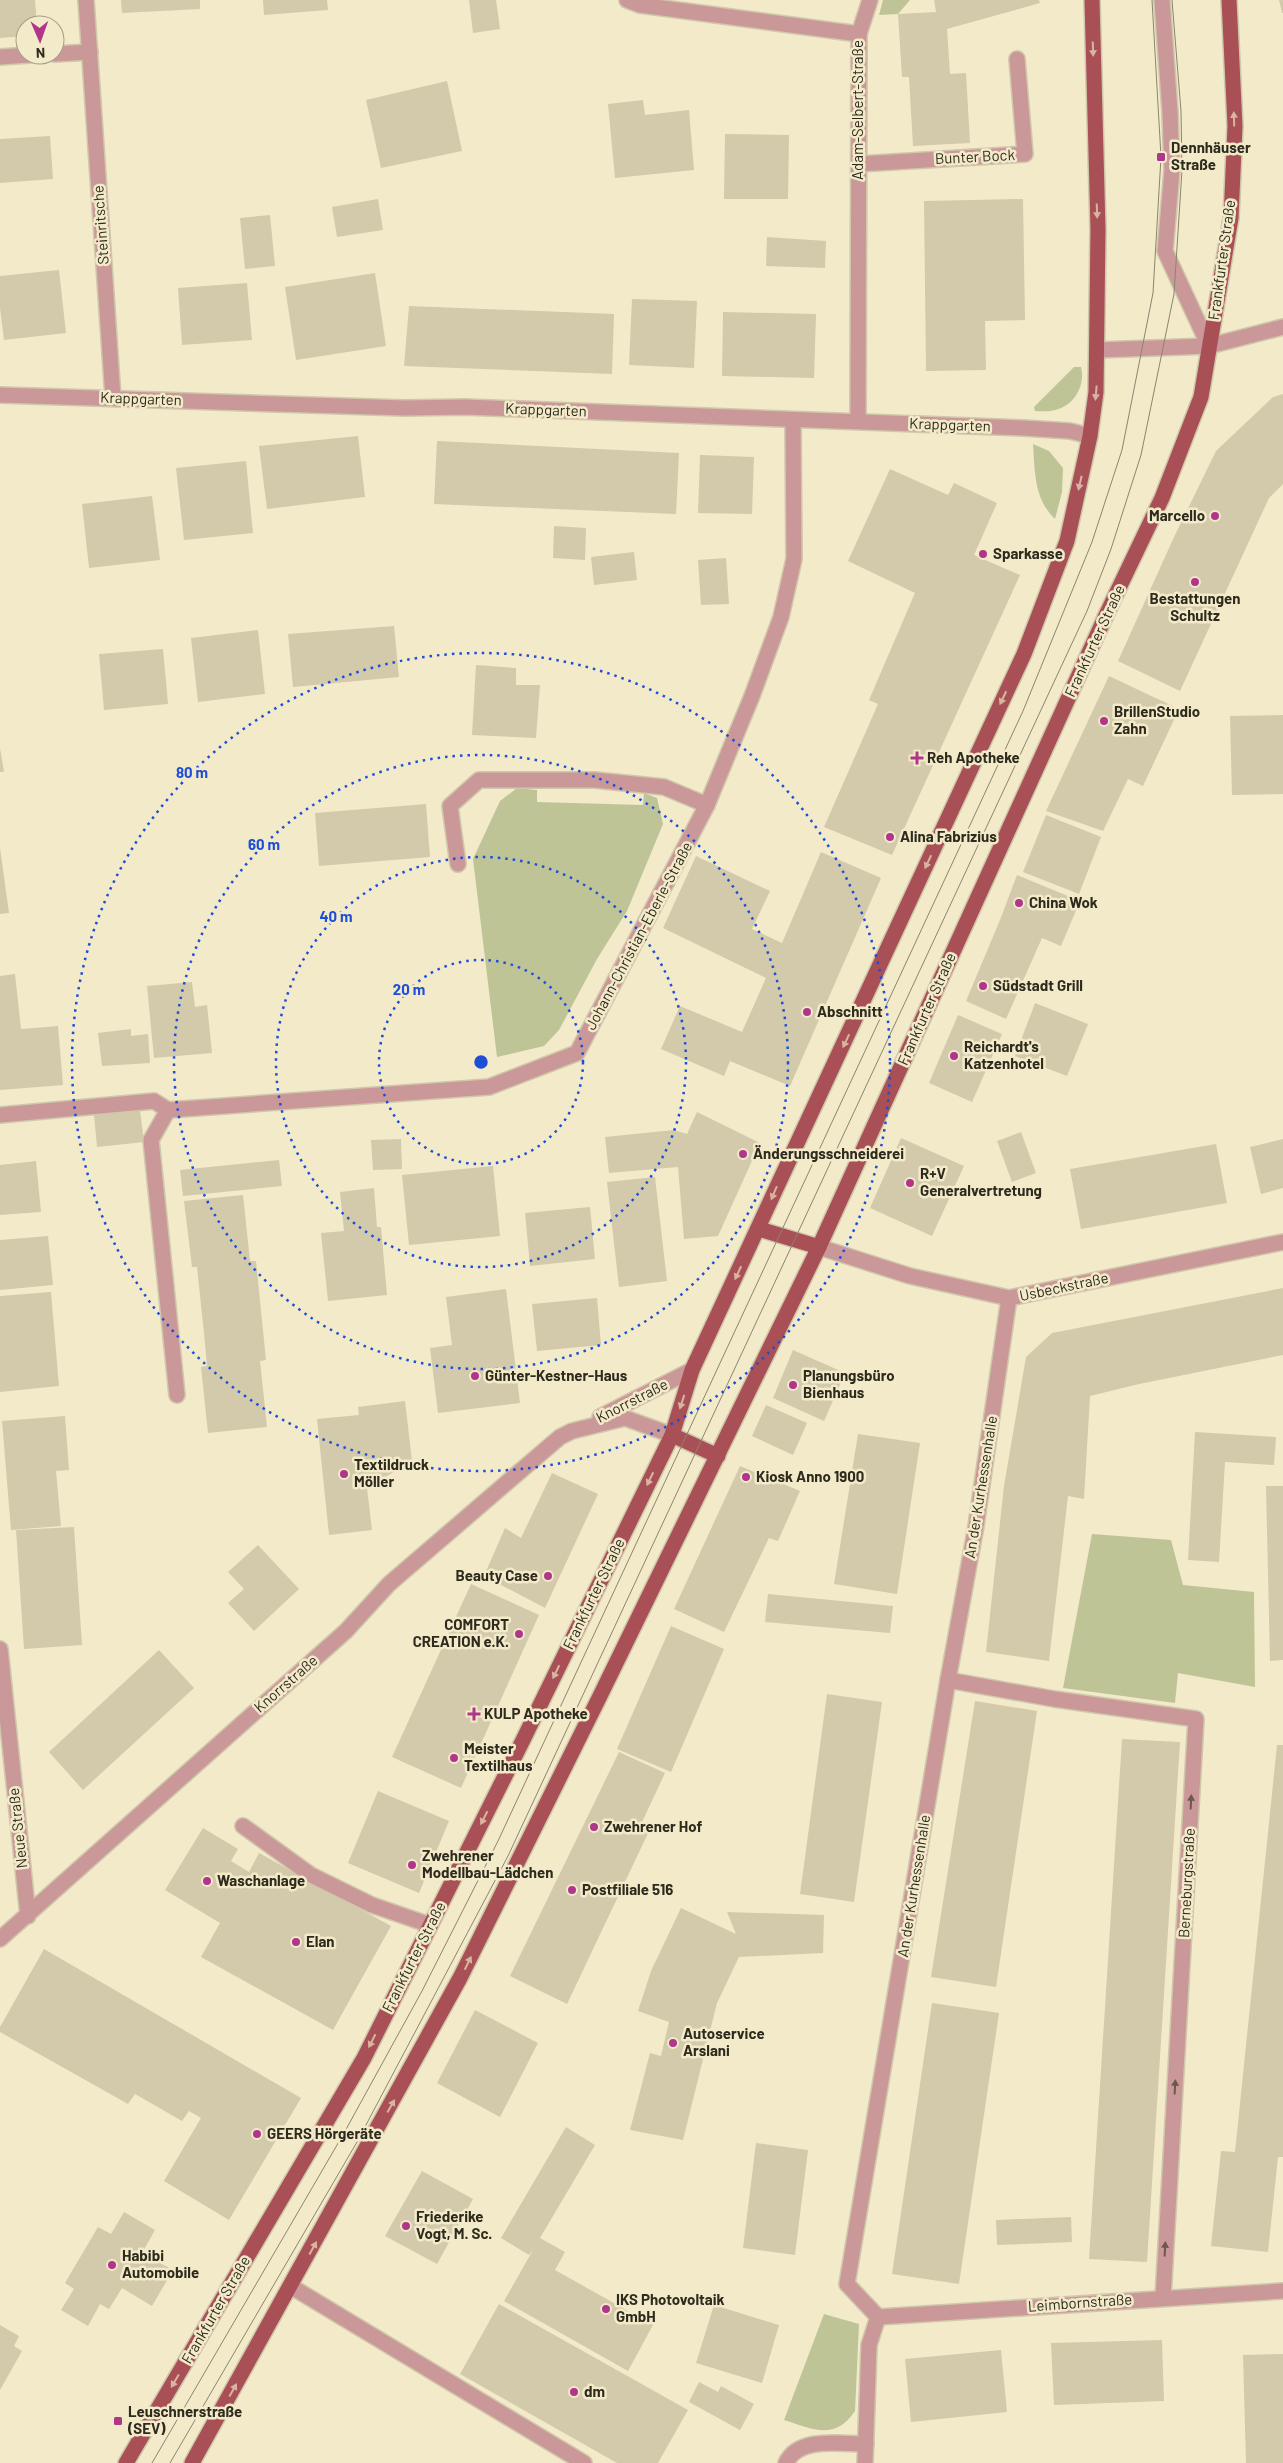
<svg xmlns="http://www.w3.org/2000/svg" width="1283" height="2463" viewBox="0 0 1283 2463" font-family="Barlow,sans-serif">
<rect width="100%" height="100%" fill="#f3eaca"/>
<g fill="#bec496">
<path d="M883,0h27l-12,14 -19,1z"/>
<path d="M1074,367h7c5,18 -7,39 -26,43 -6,2 -13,1 -20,1l-1,-4z"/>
<path d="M1033,444l16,7 14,17 -1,24 -7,27c-21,-20 -20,-47 -22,-75z"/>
<path d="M517,788l20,2v12l106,3 1,-12 13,5 6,26 -36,87 -30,48 -38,71 -15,16 -47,11 -24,-198 27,-58z"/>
<path d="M1092,1534l79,6 12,45 71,7 1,95 -77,-14 -3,30 -112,-15z"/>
<path d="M824,2314l35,10 -4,87c-20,30 -43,18 -71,9z"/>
</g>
<g fill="#d2caaa">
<path d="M0,0h35l2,25h-12v11l-25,2z"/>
<path d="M121,0h79v9l-78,4z"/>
<path d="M263,0h64l1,10 -64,5z"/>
<path d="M469,0h27l4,29 -27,4z"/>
<path d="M934,0h105l1,3 -93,26 3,45 16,-1 4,70 -57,3 -4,-69h-7l-4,-63 38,-2z"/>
<path d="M1279,0h4v13h-1z"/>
<path d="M447,81l15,70 -81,17 -15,-68z"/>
<path d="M643,100l2,15 44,-5 5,60 -79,8 -7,-74z"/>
<path d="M725,134l64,1 -1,64h-64z"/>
<path d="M50,136l3,43 -53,4v-44z"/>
<path d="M378,199l5,31 -46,7 -5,-30z"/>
<path d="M1023,199l2,121 -40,1 1,49 -60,1 -2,-170z"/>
<path d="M270,215l5,51 -30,3 -5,-51z"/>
<path d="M767,237l59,4 -1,27 -59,-2z"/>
<path d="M59,270l7,63 -62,7 -4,-32v-32z"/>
<path d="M375,273l11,73 -90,14 -11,-73z"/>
<path d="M247,283l5,57 -70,5 -4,-57z"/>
<path d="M632,299l65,2 -3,67 -65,-3z"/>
<path d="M409,306l205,8 -2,60 -208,-8z"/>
<path d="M723,312l93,2 -2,64 -92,-2z"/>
<path d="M1283,394v90l-14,14 -89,193 -62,-30 56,-124 42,-86 57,-54z"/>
<path d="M358,436l7,61 -98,12 -8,-63z"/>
<path d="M437,441l242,12 -3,61 -242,-10z"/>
<path d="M700,455l54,2 -2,57 -54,-1z"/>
<path d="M246,461l7,72 -69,7 -8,-72z"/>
<path d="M890,469l58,26 6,-12 43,20 -23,52 46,20 -128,280 -68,-28 54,-123 -9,-4 46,-107 -67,-32z"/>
<path d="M152,496l8,64 -71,8 -7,-64z"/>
<path d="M554,526l32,2 -1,32 -32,-2z"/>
<path d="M634,552l3,28 -43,5 -3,-28z"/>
<path d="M726,558l3,46 -28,1 -3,-45z"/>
<path d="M394,626l5,51 -106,10 -5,-53z"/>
<path d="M258,630l7,64 -67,8 -7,-64z"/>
<path d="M163,649l5,55 -64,6 -5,-56z"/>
<path d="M476,665l40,3v17h24l-4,53 -64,-3z"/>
<path d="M1109,676l70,33 -36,77 -15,-7 -25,52 -57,-20z"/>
<path d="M1283,715v79l-51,1 -2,-79z"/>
<path d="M0,748l4,24h-4z"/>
<path d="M426,804l4,53 -111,9 -4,-53z"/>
<path d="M1046,815l55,22 -22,57 -56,-22z"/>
<path d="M0,848l9,65 -9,1z"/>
<path d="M821,852l60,26 -91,208 -60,-25 -6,15 -63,-27 19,-43 62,26 24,-54 -103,-50 33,-72 74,35 -18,38 30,14z"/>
<path d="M1017,875l63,26 -19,45 -19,-8 -36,81 -40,-18 34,-81z"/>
<path d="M15,974l6,55 37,-3 5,59 -63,5v-114z"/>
<path d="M192,982l3,25 12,-2 5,48 -58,5 -7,-72z"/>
<path d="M1035,1003l53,21 -21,52 -52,-20z"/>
<path d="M958,1015l44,19 -30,68 -43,-19z"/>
<path d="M131,1029v7l17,-2 2,29 -48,3 -4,-33z"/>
<path d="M140,1110l4,32 -47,5 -3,-32z"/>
<path d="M697,1112l63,31 -42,93 -34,3 -6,-72 -69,6 -4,-36 69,-7 13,4z"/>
<path d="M1021,1132l15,41 -24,9 -15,-41z"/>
<path d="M901,1138l63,28 -32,70 -62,-28z"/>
<path d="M401,1139l1,30 -29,1 -2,-30z"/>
<path d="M1283,1139v49l-22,6 -11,-47z"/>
<path d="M1216,1144l11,59 -146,26 -11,-60z"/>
<path d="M279,1160l3,26 -99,10 -3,-26z"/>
<path d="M36,1161l5,51 -41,3v-50z"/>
<path d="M493,1166l7,70 -91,9 -7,-70z"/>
<path d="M655,1177l12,104 -48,6 -12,-105z"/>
<path d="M374,1188l3,39h4l6,68 -59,6 -7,-68 23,-2 -4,-39z"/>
<path d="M243,1195l7,66h6l10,99 -6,1 7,66 -59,6 -7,-66 6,-1 -3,-33 -7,-66h-5l-8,-66z"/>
<path d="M590,1207l5,52 -65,7 -5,-53z"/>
<path d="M48,1236l5,49 -53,5v-50z"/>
<path d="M1283,1288v67l-144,29 -49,12 -6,103 -16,-3 -19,165 -63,-9 18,-166 22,-129 26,-24z"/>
<path d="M506,1289l14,114 -82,10 -8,-65 22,-3 -6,-48z"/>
<path d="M51,1292l8,94 -59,6v-96z"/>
<path d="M597,1298l4,47 -64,6 -5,-47z"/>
<path d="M793,1350l52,23 -21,48 -51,-23z"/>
<path d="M405,1401l7,60 -45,27 5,42 -43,5 -12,-116 42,-4 -1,-8z"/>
<path d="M766,1405l41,18 -14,32 -41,-19z"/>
<path d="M65,1416l4,54 -13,1 5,55 -50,4 -9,-109z"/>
<path d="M1195,1432l81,5 -2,28 -49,-3 -6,100 -31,-2z"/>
<path d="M858,1434l62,9 -23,151 -63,-10z"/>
<path d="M740,1466l60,25 -22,50 -9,-3 -45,94 -50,-23z"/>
<path d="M552,1473l46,21 -53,114 -61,-32 21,-48 16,10z"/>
<path d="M1266,1486h17v174l-13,1z"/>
<path d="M74,1527l8,118 -58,4 -8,-119z"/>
<path d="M258,1545l41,44 -45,42 -26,-28 16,-14 -16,-17z"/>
<path d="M471,1584l68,31 -78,173 -69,-31z"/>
<path d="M768,1594l125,12 -3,27 -125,-11z"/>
<path d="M671,1626l53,23 -53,123 -54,-23z"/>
<path d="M159,1650l35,38 -111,102 -34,-38z"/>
<path d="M827,1694l55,8 -28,200 -54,-8z"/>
<path d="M975,1701l62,10 -41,276 -65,-10z"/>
<path d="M1122,1739l58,3 -33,520 -58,-3z"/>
<path d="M1277,1745h6v412h-5l-10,95 -57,-6 10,-95 14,1z"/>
<path d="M619,1752l46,21 -23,49 9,5 -84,177 -57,-28z"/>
<path d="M378,1791l71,30 -30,72 -71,-30z"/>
<path d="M203,1828l35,21 -7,12 18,11 10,-19 132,73 -58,104 -132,-73 19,-34 -55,-33z"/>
<path d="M681,1908l55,26 -9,-22 97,3 -1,38 -84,4 -22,46 -34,137 -53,-10 20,-77 11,3 8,-34 -31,-11 13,-40z"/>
<path d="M44,1949l257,149 -72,122 -65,-39 37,-63 -12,-7 -7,10 -47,-27 -7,10 -128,-72v-5z"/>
<path d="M932,2003l67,10 -40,271 -67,-10z"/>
<path d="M475,2010l63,33 -38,74 -63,-34z"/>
<path d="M566,2127l29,18 -55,93 25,14 -10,18 98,55 -25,46 -124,-70 29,-51 -4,5 -28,-17z"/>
<path d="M756,2143l52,7 -13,105 -52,-7z"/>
<path d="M422,2171l51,28 -36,65 -52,-28z"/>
<path d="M124,2212l31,18 -13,23 31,17 -21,36 -30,-18 -13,21 -9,-5 -12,22 -27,-16 13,-21 -9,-6 33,-56 13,7z"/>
<path d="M1071,2217l1,25 -75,3 -1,-25z"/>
<path d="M499,2304l189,106 -30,53h-41l-157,-89z"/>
<path d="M714,2305l65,20 -17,58 -66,-20z"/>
<path d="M0,2325l19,11 -5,10 8,5 -22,39z"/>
<path d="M1162,2340l2,61 -110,4 -3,-62z"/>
<path d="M1001,2350l6,62 -96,10 -6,-63z"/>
<path d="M1283,2354v109h-37l-3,-108z"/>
<path d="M699,2382l19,10 3,-6 33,18 -14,26 -51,-28z"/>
</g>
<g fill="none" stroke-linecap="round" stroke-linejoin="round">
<defs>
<g id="minor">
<path d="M86,0l27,398"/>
<path d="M627,0l13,5 219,29"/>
<path d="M1162,0l8,112 2,58 -7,81 44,95"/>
<path d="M55,54l35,-2"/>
<path d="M0,57l29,-2"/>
<path d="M859,164l166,-10 -8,-95"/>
<path d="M1098,350l111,-4 74,-19"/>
<path d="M0,395l405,13 60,-1 558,21 47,3 20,5"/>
<path d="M858,421l1,-387 11,-34"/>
<path d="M458,864l-8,-58 29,-26h116l69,7 43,18"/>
<path d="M168,1110l321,-23 88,-34 130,-248 45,-109 29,-79 13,-58 -1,-139"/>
<path d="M168,1110l-17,30 26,255"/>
<path d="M0,1115l154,-14 14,9"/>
<path d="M819,1247l91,29 99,22 274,-56"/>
<path d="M600,1417l92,-47"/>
<path d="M0,1649l28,267"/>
<path d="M948,1680l106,19 142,20 -33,579"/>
<path d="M243,1826l68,49 61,30 58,20"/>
<path d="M0,1939l346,-308 43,-47 171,-147 12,-6 53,-13 47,17"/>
<path d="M292,2287l292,176"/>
<path d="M878,2317l405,-26"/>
<path d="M786,2463c13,-27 54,-19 80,-19"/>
<path d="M865,2463l4,-118 9,-28 -31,-33 101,-604 28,-154 33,-228"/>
</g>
<g id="major">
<path d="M759,1229l60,18"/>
<path d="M672,1435l46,21"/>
<path d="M126,2463l238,-405 159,-318 149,-305 20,-65 332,-716 43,-113 23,-105 6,-44 2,-163 -6,-229"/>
<path d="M192,2463l268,-485 140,-282 219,-449 288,-634 55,-115 39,-101 30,-179 4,-92 -6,-126"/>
</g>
</defs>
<use href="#minor" stroke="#d0c8ab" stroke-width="18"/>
<use href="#major" stroke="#d0c8ab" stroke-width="18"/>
<use href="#minor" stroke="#cb9899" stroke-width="15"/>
<use href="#major" stroke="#a85056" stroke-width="15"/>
<g stroke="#8b856f" stroke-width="1">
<path d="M152,2463l192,-330 78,-142 76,-150 525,-1130 69,-169 30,-92 31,-157 8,-136 -9,-157"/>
<path d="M170,2463l187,-321 151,-286 579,-1245 24,-62 30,-94 33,-161 8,-124 -1,-59 -9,-111"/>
</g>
</g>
<defs><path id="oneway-solid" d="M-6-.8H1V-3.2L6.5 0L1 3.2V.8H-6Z" transform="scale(1.25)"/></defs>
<g fill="#d9b4a1">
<use href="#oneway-solid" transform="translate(1093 49) rotate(88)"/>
<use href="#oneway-solid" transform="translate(1234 119) rotate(-92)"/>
<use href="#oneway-solid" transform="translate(1097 211) rotate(88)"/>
<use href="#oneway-solid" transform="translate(1096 393) rotate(95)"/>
<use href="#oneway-solid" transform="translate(1080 483) rotate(103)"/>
<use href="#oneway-solid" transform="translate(1003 698) rotate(115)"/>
<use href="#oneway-solid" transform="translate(928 862) rotate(115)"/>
<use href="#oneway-solid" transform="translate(846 1041) rotate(115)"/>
<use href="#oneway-solid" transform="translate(774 1193) rotate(113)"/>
<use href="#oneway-solid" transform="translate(738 1273) rotate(115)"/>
<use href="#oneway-solid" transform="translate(682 1402) rotate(108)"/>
<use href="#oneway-solid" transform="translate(650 1479) rotate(116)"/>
<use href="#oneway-solid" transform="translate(556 1672) rotate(116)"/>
<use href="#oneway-solid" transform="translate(484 1818) rotate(117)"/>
<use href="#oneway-solid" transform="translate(468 1963) rotate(-64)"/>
<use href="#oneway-solid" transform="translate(372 2041) rotate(117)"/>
<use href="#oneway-solid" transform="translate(391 2106) rotate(-61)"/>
<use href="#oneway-solid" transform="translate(313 2248) rotate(-61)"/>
<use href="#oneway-solid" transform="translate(175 2381) rotate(121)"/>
<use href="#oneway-solid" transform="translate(233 2390) rotate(-61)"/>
</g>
<g fill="#6d574f">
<use href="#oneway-solid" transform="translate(1191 1802) rotate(-87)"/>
<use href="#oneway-solid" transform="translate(1175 2087) rotate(-87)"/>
<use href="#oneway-solid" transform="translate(1165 2249) rotate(-87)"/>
</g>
<g fill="none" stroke="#1d4ed8" stroke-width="2.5" stroke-dasharray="2.5 5">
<circle cx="481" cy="1062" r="102"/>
<circle cx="481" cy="1062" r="205"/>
<circle cx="481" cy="1062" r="307"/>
<circle cx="481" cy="1062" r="409"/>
</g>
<g fill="#b03689" stroke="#f3eaca" stroke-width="2">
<rect x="1156" y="152" width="10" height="10" rx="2.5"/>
<circle cx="1215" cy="516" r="5"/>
<circle cx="983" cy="554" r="5"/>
<circle cx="1195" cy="582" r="5"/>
<circle cx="1104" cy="721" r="5"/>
<path d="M914.5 750.5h5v5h5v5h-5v5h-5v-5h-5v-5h5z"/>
<circle cx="890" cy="837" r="5"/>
<circle cx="1019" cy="903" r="5"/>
<circle cx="983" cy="986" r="5"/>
<circle cx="807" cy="1012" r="5"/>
<circle cx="954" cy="1056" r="5"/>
<circle cx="743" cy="1154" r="5"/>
<circle cx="910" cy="1183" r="5"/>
<circle cx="475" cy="1376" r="5"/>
<circle cx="793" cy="1385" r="5"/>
<circle cx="344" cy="1474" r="5"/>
<circle cx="746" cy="1477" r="5"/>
<circle cx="548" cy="1576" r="5"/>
<circle cx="519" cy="1634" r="5"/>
<path d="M471.5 1706.5h5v5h5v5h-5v5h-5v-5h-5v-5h5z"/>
<circle cx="454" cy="1758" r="5"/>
<circle cx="594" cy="1827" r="5"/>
<circle cx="412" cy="1865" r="5"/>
<circle cx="207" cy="1881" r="5"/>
<circle cx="572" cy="1890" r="5"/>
<circle cx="296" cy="1942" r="5"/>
<circle cx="673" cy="2043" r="5"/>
<circle cx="257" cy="2134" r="5"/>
<circle cx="406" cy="2226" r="5"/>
<circle cx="112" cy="2265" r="5"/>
<circle cx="606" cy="2309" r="5"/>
<circle cx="574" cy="2392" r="5"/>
<rect x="113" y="2416" width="10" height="10" rx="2.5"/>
</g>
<g text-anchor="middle" stroke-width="5" stroke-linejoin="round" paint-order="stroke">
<g font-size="15" fill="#2e2b1e" stroke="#f3eaca">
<text transform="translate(858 110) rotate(-90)" y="5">Adam-Selbert-Straße</text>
<text transform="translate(975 157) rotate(-3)" y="5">Bunter Bock</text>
<text transform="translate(101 225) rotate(-94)" y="5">Steinritsche</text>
<text transform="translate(1222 260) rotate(-82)" y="5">Frankfurter Straße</text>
<text transform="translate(141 399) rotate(2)" y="5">Krappgarten</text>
<text transform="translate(546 410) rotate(2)" y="5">Krappgarten</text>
<text transform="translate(950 425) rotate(2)" y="5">Krappgarten</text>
<text transform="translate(1095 641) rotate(-65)" y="5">Frankfurter Straße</text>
<text transform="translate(639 936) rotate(-62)" y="5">Johann-Christian-Eberle-Straße</text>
<text transform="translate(927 1009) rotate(-66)" y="5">Frankfurter Straße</text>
<text transform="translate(1064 1287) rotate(-12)" y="5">Usbeckstraße</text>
<text transform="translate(632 1401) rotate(-27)" y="5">Knorrstraße</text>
<text transform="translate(981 1487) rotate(-81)" y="5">An der Kurhessenhalle</text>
<text transform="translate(594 1594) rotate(-64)" y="5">Frankfurter Straße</text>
<text transform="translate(286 1684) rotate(-41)" y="5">Knorrstraße</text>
<text transform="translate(18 1828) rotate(-96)" y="5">Neue Straße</text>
<text transform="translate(1187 1883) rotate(-87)" y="5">Berneburgstraße</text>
<text transform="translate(914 1886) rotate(-81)" y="5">An der Kurhessenhalle</text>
<text transform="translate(414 1957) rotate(-63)" y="5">Frankfurter Straße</text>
<text transform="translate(1080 2303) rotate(-4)" y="5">Leimbornstraße</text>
<text transform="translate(216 2310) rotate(-60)" y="5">Frankfurter Straße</text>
</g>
<g font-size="15" font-weight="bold" fill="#2e2b1e" stroke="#f3eaca" text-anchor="start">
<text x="1171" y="153">Dennhäuser<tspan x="1171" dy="17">Straße</tspan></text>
<text x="1205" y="521" text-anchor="end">Marcello</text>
<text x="993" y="559">Sparkasse</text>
<text x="1195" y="604" text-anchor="middle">Bestattungen<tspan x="1195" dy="17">Schultz</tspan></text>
<text x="1114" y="717">BrillenStudio<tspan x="1114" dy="17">Zahn</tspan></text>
<text x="927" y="763">Reh Apotheke</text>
<text x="900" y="842">Alina Fabrizius</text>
<text x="1029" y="908">China Wok</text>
<text x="993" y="991">Südstadt Grill</text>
<text x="817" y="1017">Abschnitt</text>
<text x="964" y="1052">Reichardt's<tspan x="964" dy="17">Katzenhotel</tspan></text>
<text x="753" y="1159">Änderungsschneiderei</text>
<text x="920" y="1179">R+V<tspan x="920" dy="17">Generalvertretung</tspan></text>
<text x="485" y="1381">Günter-Kestner-Haus</text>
<text x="803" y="1381">Planungsbüro<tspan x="803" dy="17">Bienhaus</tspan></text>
<text x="354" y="1470">Textildruck<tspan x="354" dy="17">Möller</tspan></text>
<text x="756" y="1482">Kiosk Anno 1900</text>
<text x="538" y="1581" text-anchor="end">Beauty Case</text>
<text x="509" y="1630" text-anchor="end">COMFORT<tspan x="509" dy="17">CREATION e.K.</tspan></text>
<text x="484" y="1719">KULP Apotheke</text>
<text x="464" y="1754">Meister<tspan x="464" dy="17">Textilhaus</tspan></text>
<text x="604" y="1832">Zwehrener Hof</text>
<text x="422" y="1861">Zwehrener<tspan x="422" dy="17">Modellbau-Lädchen</tspan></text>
<text x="217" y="1886">Waschanlage</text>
<text x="582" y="1895">Postfiliale 516</text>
<text x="306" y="1947">Elan</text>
<text x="683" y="2039">Autoservice<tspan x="683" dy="17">Arslani</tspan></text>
<text x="267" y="2139">GEERS Hörgeräte</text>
<text x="416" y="2222">Friederike<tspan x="416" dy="17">Vogt, M. Sc.</tspan></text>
<text x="122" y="2261">Habibi<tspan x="122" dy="17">Automobile</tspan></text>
<text x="616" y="2305">IKS Photovoltaik<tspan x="616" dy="17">GmbH</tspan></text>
<text x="584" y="2397">dm</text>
<text x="128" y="2417">Leuschnerstraße<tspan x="128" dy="17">(SEV)</tspan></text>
</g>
</g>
<circle cx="481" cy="1062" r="8" fill="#1d4ed8" stroke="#f3eaca" stroke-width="2.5"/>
<g font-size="15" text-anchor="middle" font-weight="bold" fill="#1d4ed8" stroke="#f3eaca" stroke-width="5" stroke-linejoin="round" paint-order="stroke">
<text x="192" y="778">80 m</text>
<text x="264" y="850">60 m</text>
<text x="336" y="922">40 m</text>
<text x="409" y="995">20 m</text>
</g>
<g transform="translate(40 40) rotate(178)"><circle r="24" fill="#f3eaca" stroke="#a49e85"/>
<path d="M0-4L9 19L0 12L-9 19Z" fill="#b03689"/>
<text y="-8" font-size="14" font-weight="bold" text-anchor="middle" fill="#2e2b1e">N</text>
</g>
</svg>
